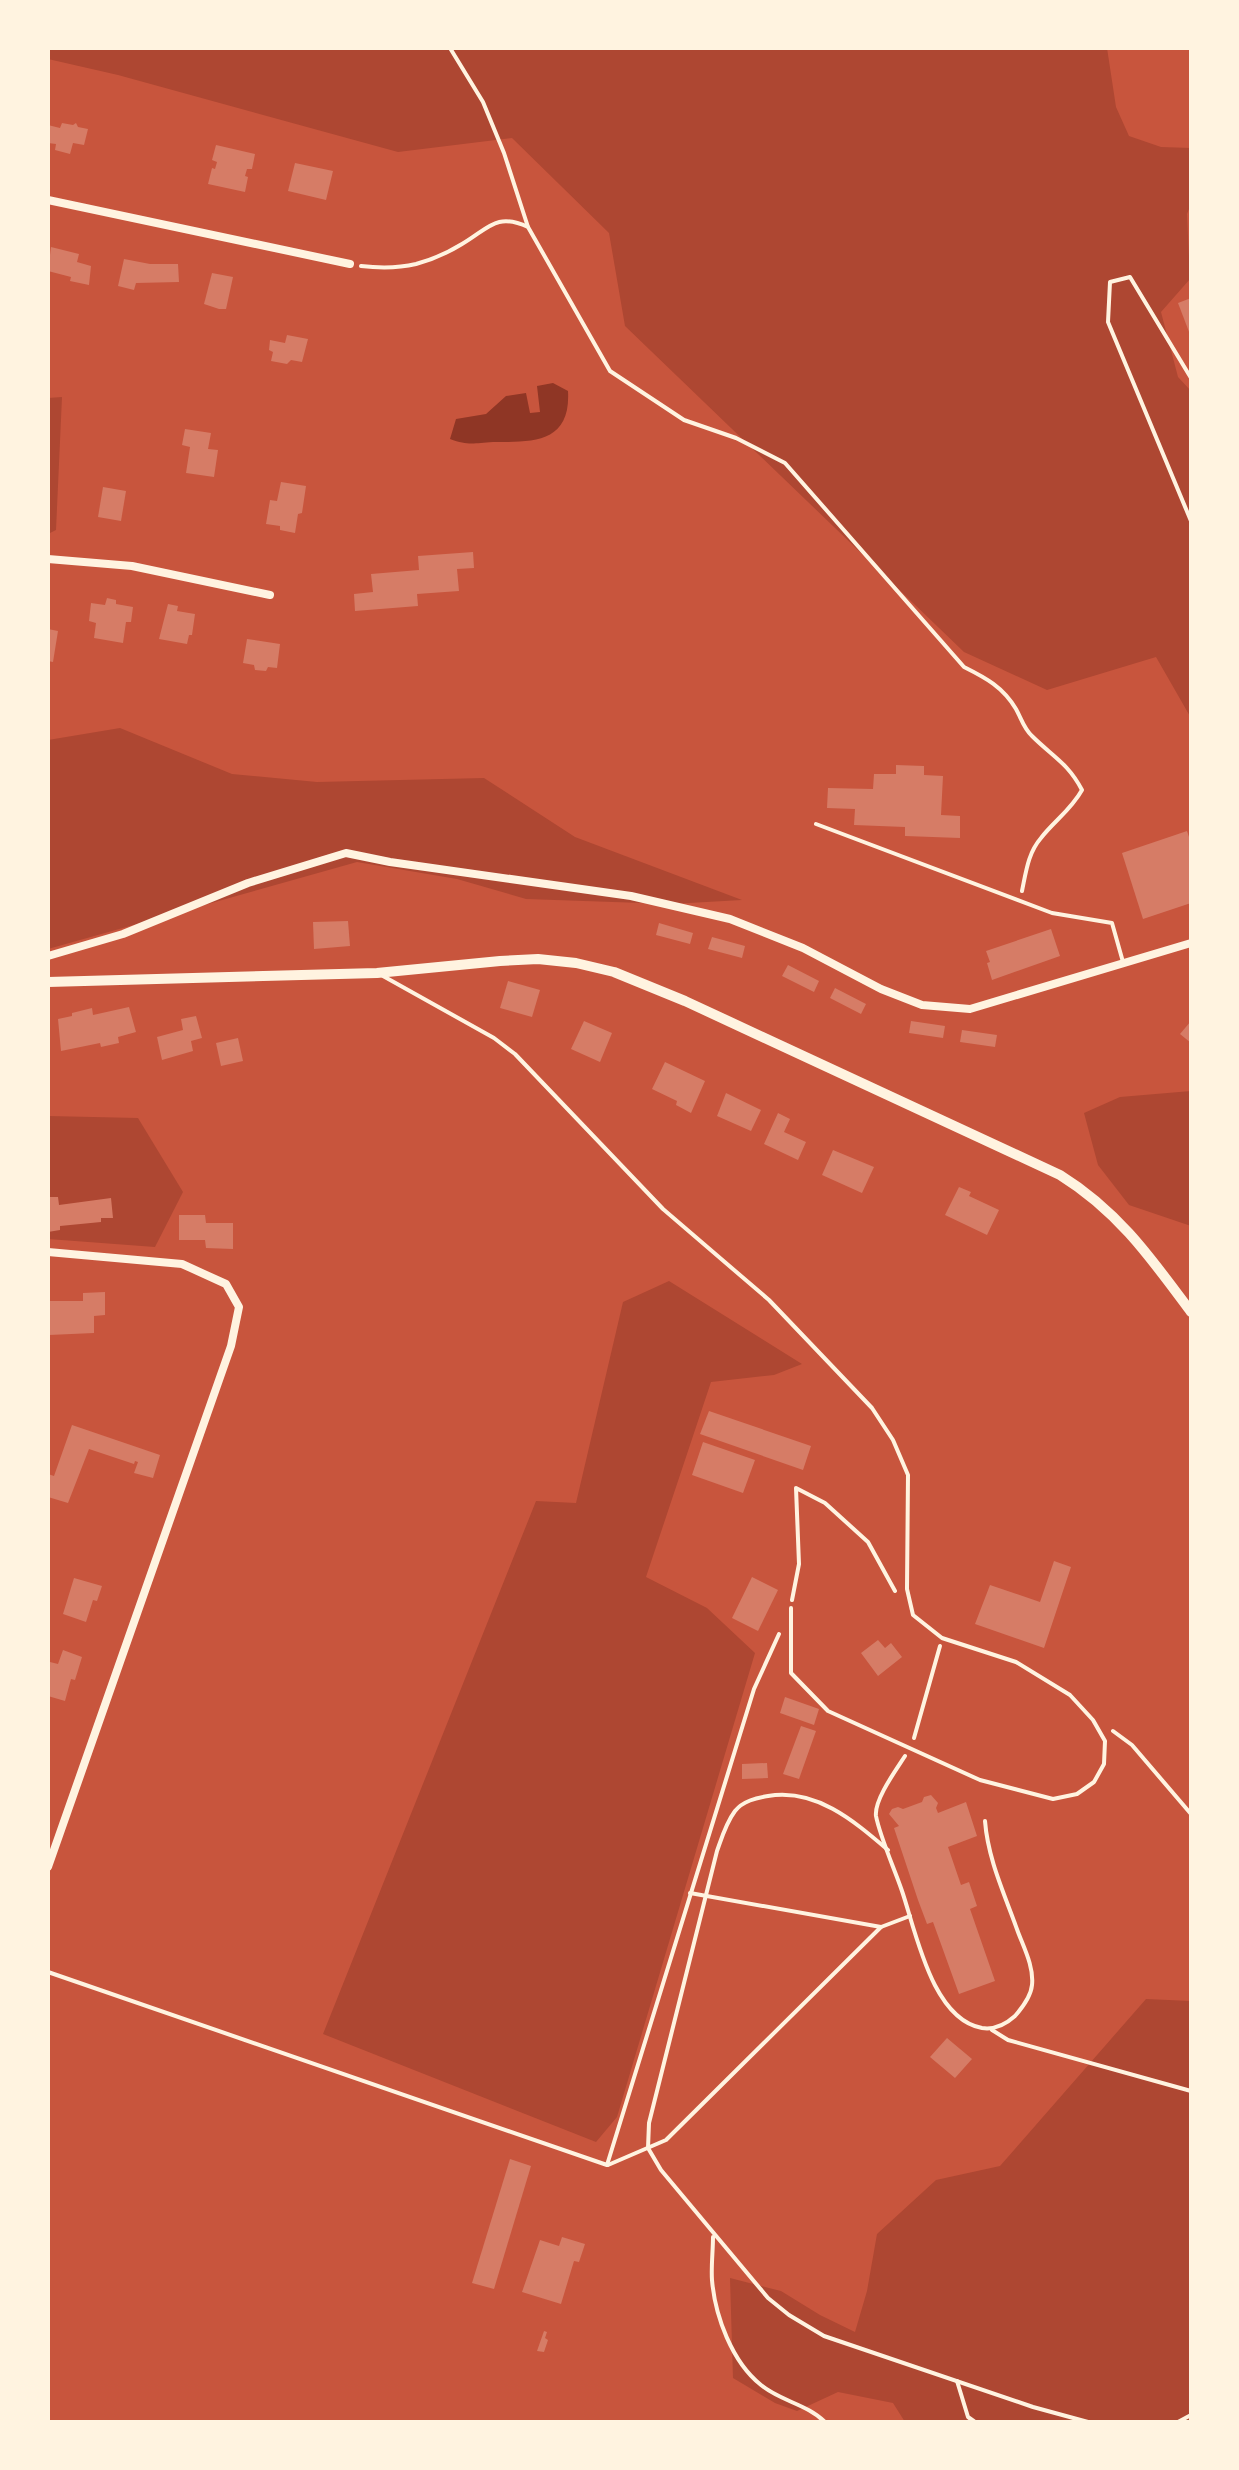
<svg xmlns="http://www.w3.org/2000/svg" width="1239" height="2470" viewBox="0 0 1239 2470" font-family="'Asap Condensed',sans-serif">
<rect width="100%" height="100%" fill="#c8553d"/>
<g fill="#ae4732">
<path d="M48,48h1059l9,59 13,29 32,11 30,1v56l-4,10 3,65 -29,33 17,65 13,14v327l-35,-61 -109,33 -83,-38 -339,-326 -16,-93 -97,-95 -114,14 -280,-77 -70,-16z"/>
<path d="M62,397l-6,133 -8,4v-136z"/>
<path d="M120,728l112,46 85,8 167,-4 91,59 167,63 -71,4 -145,-5 -69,-20 -100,-17 -309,87v-209z"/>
<path d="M1191,1091v135l-62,-21 -31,-40 -14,-52 36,-16z"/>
<path d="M48,1116l90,2 45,74 -28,55 -107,-8z"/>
<path d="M669,1281l133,83 -28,11 -63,7 -65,195 61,31 48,45 -138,464 -21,25 -273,-108 213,-533 40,2 47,-201z"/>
<path d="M1146,1999l45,2v421h-286l-12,-19 -55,-11 -41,19 -22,-8 -42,-25 -3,-100 51,13 39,24 35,17 12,-41 10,-57 59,-54 64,-14z"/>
</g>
<path fill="#8f3625" d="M553,383l15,8c3,53 -36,51 -75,51 -19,1 -24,4 -43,-3l6,-20 30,-5 20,-18 20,-3 4,20 10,-1 -3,-26z"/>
<g fill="#d67c66">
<path d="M62,123l11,2 3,-2 2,4 10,2 -4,16 -11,-2 -3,11 -15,-4 1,-6 -8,-1v-18l12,3z"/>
<path d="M216,145l39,9 -3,15h-5l-2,7 3,1 -3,15 -37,-8 4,-16 3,1 2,-7 -5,-2z"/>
<path d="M295,163l38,8 -7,29 -38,-9z"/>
<path d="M51,247l28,7 -2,8 14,4 -2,19 -19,-4 1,-4 -23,-6z"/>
<path d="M124,259l26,5h28l1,18 -43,1 -2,7 -16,-4z"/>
<path d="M212,273l21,4 -7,32h-7l-15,-5z"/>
<path d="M1191,298v39l-13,-34z"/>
<path d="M287,335l21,4 -6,23 -11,-2 -4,4 -16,-3 2,-9 -4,-2 1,-10 15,3z"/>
<path d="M185,429l26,4 -3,16 10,1 -4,27 -28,-4 4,-26 -8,-2z"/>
<path d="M281,482l25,4 -4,27 -4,1 -3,19 -15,-3v-4l-14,-2 4,-24 7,1z"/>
<path d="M103,487l23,4 -5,30 -23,-4z"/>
<path d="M473,552l1,16 -17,1 2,22 -42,3 1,12 -63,5 -1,-17 19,-2 -2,-18 48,-4 -1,-14z"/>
<path d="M107,598l9,2v4l17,3 -2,15h-5l-3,21 -29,-5 2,-15 -7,-2 2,-18 14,2z"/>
<path d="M168,604l10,2 -1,5 18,3 -3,21h-3l-2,9 -28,-5z"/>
<path d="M48,629l10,2 -5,31 -5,-1z"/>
<path d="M247,639l33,5 -3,24 -9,-1 -2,4 -11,-1 -1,-5 -11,-2z"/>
<path d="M896,765l28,1v9l19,1 -2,39 19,1v22l-55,-2v-9l-51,-2 1,-16 -28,-1 1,-20 45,1 1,-15h22z"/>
<path d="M1187,831l4,12v60l-48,16 -21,-66z"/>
<path d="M348,921l2,25 -36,3 -1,-27z"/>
<path d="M659,923l34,10 -3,11 -34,-9z"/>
<path d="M1051,929l9,27 -68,24 -5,-17 3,-1 -4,-11z"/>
<path d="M712,937l33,9 -3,12 -34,-9z"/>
<path d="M788,965l31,16 -5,11 -32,-16z"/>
<path d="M508,981l32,9 -8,27 -32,-9z"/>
<path d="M835,988l31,16 -5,10 -31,-16z"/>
<path d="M129,1007l7,25 -18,5 1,6 -18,4 -1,-4 -39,8 -3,-32 14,-3v-3l20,-5 1,7z"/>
<path d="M196,1016l6,22 -11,3 2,10 -31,9 -5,-23 26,-7 -2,-11z"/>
<path d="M584,1021l28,12 -12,29 -29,-13z"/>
<path d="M911,1021l34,5 -2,12 -34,-5z"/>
<path d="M1191,1021v22l-11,-9z"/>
<path d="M962,1030l35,5 -2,12 -35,-5z"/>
<path d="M238,1038l5,23 -22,5 -5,-23z"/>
<path d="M665,1062l40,19 -14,32 -15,-8 1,-4 -25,-12z"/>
<path d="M726,1093l35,17 -10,21 -34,-15z"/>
<path d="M778,1113l12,6 -6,13 22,10 -8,18 -34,-16z"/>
<path d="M833,1150l41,17 -12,26 -40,-18z"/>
<path d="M959,1187l12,5 -2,4 30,14 -12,25 -42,-20z"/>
<path d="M48,1197h10l1,8 52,-7 2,20h-12v4l-41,4v4l-12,2z"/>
<path d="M179,1215h26l1,8h27v26l-27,-1 -1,-8h-26z"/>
<path d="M105,1292v23l-11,1v17l-45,2 -1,-34h35v-8z"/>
<path d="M709,1411l102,35 -8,24 -103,-36z"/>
<path d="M72,1425l88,30 -7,23 -19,-5 4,-11 -3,-1 -1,3 -45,-15 -21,54 -20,-6v-23l6,2z"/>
<path d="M703,1442l52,18 -12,33 -51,-18z"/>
<path d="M1054,1561l17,6 -27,81 -69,-24 15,-39 50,17z"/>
<path d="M752,1577l26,13 -20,41 -26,-13z"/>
<path d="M74,1578l28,8 -5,15 -4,-1 -7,22 -23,-8z"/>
<path d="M878,1640l7,8 6,-5 11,14 -24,19 -17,-23z"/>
<path d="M63,1650l19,7 -7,23 -4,-1 -6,22 -17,-5 2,-34 8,2z"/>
<path d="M785,1697l34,12 -5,16 -34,-12z"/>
<path d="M801,1726l15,5 -17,48 -16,-5z"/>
<path d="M767,1763l1,15 -26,1v-15z"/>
<path d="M931,1795l7,8 -2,5 2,5 28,-11 11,34 -29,11 13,38 8,-3 8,24 -7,3 25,72 -36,13 -26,-72 -6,2 -9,-24 -24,-72 5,-2 -10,-12 3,-5 6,-2 5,2 19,-7 2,-5z"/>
<path d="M947,2038l25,21 -17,19 -25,-21z"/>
<path d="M510,2159l21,7 -37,123 -22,-6z"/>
<path d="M562,2237l23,7 -6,18 -5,-1 -13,43 -39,-12 18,-52 19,6z"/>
<path d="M544,2331l3,1 -2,6 3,2 -4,12 -7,-1z"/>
</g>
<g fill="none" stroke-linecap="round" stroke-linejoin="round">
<g stroke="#fff3e0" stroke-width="4">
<path d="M450,48l33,54 21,51 24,74"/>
<path d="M361,266c17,2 38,2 55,-2 15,-4 33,-12 46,-20 26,-15 34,-32 66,-17l82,144 74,49 52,18 49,25 179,204c22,11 39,20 52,42 5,9 8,20 16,27 20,20 36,27 50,54 -11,20 -28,31 -41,48 -13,15 -15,34 -19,53"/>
<path d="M1191,378l-61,-101 -20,5 -2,40 83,199"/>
<path d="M792,1600l7,-36 -3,-76 29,15 43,39 27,49"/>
<path d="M1113,1731l19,14 59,69"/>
<path d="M914,1738l26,-92"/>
<path d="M905,1756c-9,14 -31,44 -29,60 4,21 19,54 26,75 14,41 30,128 80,137 13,2 23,-3 33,-12 7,-8 16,-20 17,-31 2,-18 -8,-37 -14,-53 -13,-37 -30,-72 -33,-111"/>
<path d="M888,1850c-34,-29 -72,-62 -120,-54 -12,2 -25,5 -33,15 -9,12 -13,26 -18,40l-68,272 -1,25 13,22 107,128 21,17 35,21 209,71 55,15"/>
<path d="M690,1893l191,34"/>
<path d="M48,1972l559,193 147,-476 25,-55"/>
<path d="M992,2030l16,10 183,51"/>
<path d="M608,2165l58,-25 215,-213 29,-11"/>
<path d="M713,2237c0,14 -2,29 -1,43 3,36 20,82 49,105 19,16 46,19 64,37"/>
<path d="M957,2381l11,36 7,5"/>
<path d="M1178,2422l13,-7"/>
</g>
<g stroke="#fff3e0" stroke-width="4">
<path d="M816,824l236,89 60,10 11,39"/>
<path d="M383,976l111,62 21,16 148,155 106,91 103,108 21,32 15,35 -1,114 6,26 29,23 74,24 54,33 23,25 12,21 -1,23 -10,18 -17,12 -24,5 -73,-19 -152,-69 -37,-38v-65"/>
</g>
<g stroke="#fff3e0" stroke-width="8">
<path d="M48,200l302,64"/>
<path d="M48,559l84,7 138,29"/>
<path d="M48,956l75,-22 125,-51 98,-30 44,9 241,34 99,23 73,29 78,41 41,16 48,4 221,-66"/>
<path d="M48,1252l134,12 44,20 13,23 -8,39 -183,521"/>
</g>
<path stroke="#fff3e0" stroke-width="10" d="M48,982l329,-9 123,-12 38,-2 38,4 38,9 71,29 375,174c58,36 91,83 131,137"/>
</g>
<rect width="1239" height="2470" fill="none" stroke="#fff3e0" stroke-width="100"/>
</svg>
